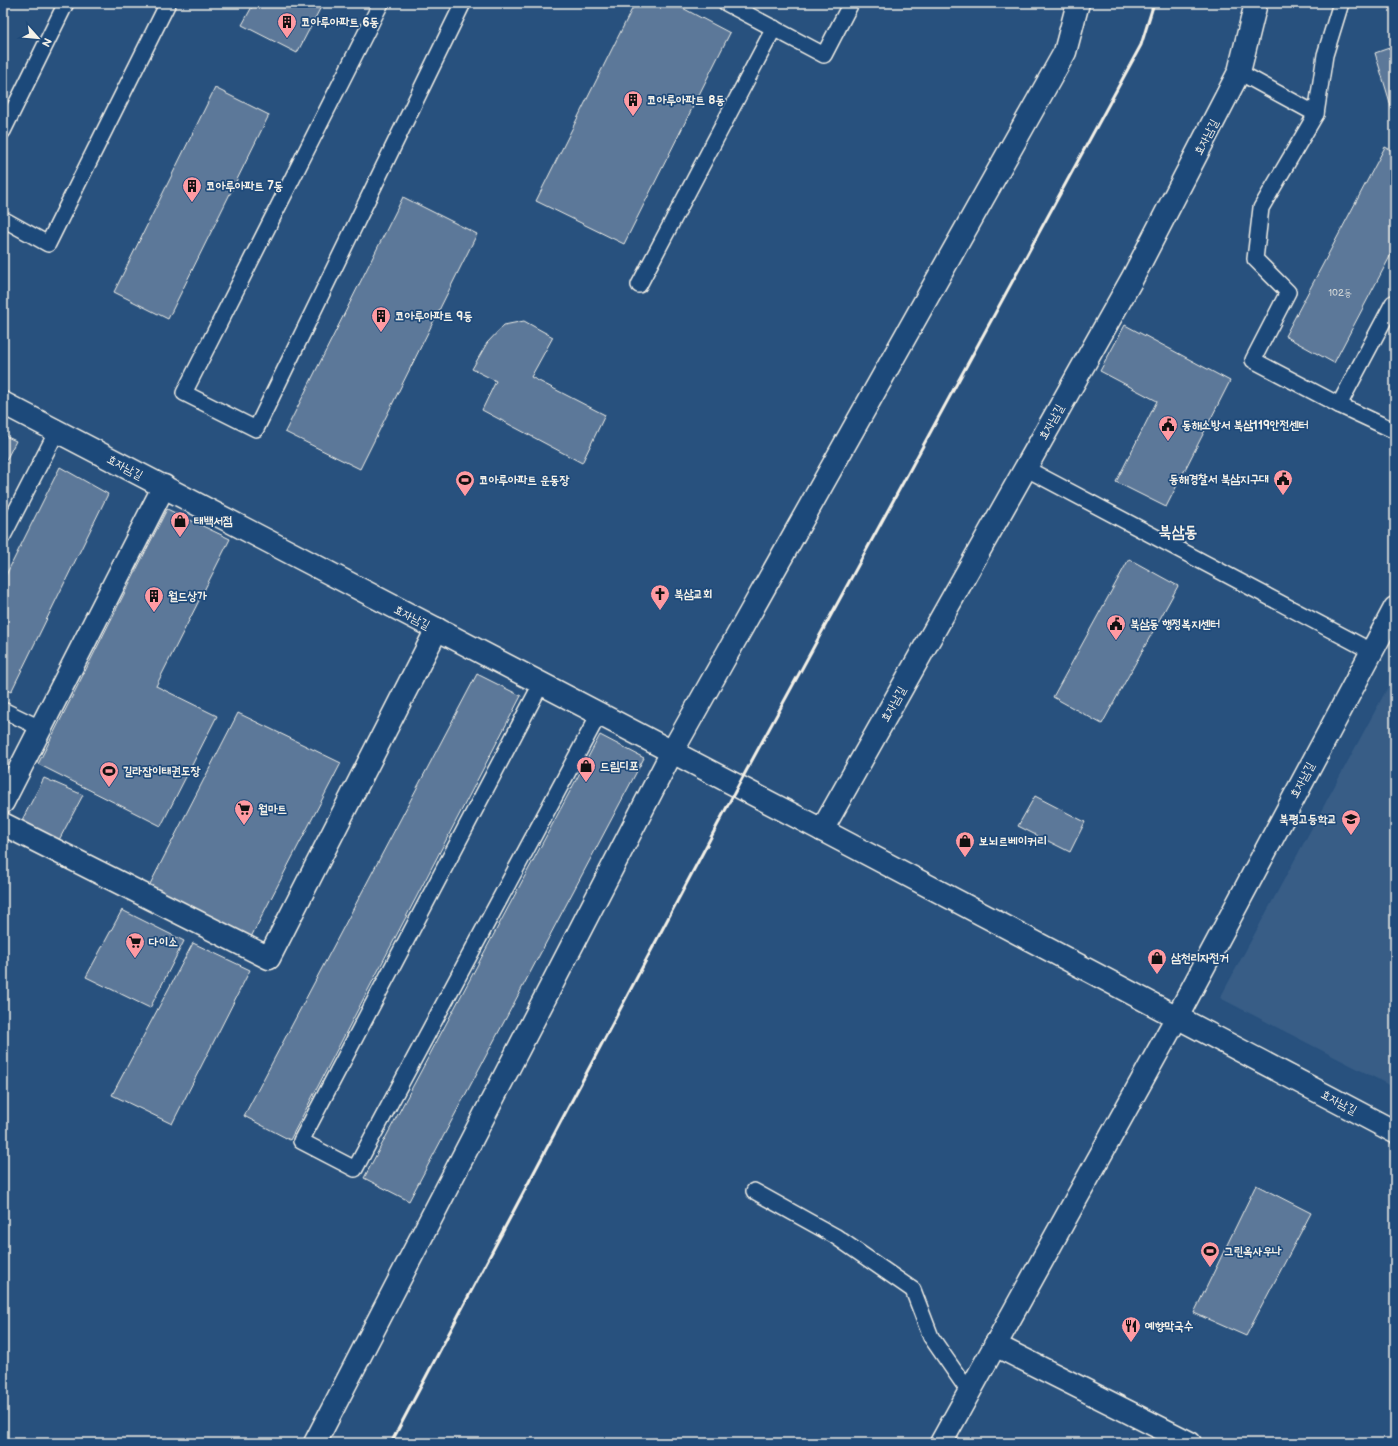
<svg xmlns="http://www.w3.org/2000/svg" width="1398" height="1446" viewBox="0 0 1398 1446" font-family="'Balsamiq Sans','Poor Story',sans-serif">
<rect width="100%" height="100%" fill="#28517e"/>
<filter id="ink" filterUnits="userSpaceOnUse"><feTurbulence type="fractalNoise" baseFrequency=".025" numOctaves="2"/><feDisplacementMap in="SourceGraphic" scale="8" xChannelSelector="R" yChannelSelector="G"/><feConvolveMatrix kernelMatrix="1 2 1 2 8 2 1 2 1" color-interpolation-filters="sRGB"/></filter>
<g filter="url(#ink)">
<path fill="#375d86" d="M1395,674v414l-175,-90z"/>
<g fill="#5b7899" stroke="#f4f1e8">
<path d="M254,3h69l-26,50 -55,-28z"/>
<path d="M635,3h38l57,30 -106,211 -88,-43z"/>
<path d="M1395,46v73l-20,-66z"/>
<path d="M215,88l54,27 -101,204 -54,-27z"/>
<path d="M1385,147l10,5v95l-61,116 -49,-27z"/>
<path d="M403,197l74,37 -117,235 -75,-37z"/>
<path d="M524,321l29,16 -22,40 74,38 -23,48 -100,-53 14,-29 -24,-12 15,-26 17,-18z"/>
<path d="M1125,325l105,56 -64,126 -50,-25 41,-81 -57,-30z"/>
<path d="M3,435l13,6 -13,25z"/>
<path d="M60,467l48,27 -97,198 -8,-4v-107z"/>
<path d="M167,509l63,30 -74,147 61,30 -56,110 -123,-62z"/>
<path d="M1129,559l49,27 -76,138 -49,-27z"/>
<path d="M477,674l44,22 -231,444 -46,-24z"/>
<path d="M238,713l103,50 -91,176 -102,-51z"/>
<path d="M600,735l44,23 -235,443 -45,-23z"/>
<path d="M44,778l39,17 -24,45 -38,-18z"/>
<path d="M1035,796l50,26 -15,30 -52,-26z"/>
<path d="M122,910l62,31 -34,67 -64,-31z"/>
<path d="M193,943l57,27 -78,154 -60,-29z"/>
<path d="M1256,1185l55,28 -65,123 -52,-23z"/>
</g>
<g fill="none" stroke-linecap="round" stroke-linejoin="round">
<defs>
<g id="lane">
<path d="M381,3l-197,390 72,36 207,-426"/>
<path d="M726,3l98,52 27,-52"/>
<path d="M1341,3l-16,52 -9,59 -55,94 -6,51 33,33 -35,68 86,45 56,26"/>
<path d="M1239,72l77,42"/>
<path d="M3,131l63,-128"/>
<path d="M3,219l45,25 120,-241"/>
<path d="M639,285l135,-257"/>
<path d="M1339,405l54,-102"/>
<path d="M1025,468l346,183"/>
<path d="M3,536l54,-105"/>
<path d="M541,684l-240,457 54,28 244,-455"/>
<path d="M3,710l37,18"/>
<path d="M754,1191l81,45 78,54 18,47 38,55"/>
</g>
<g id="street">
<path d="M3,802l161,-316"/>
<path d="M3,824l266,134 168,-329"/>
<path d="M822,830l310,-551 107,-207 17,-69"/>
<path d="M995,1345l195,98"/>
<path d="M315,1443l357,-691 393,-700 13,-49"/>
<path d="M941,1443l236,-426 218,-409"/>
</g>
<path id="secondary" d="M3,403l819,427 573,302"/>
</defs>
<use href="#lane" stroke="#f4f1e8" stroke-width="18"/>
<use href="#street" stroke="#f4f1e8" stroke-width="25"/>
<use href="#secondary" stroke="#f4f1e8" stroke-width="25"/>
<use href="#lane" stroke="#1f4a7a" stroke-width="15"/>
<use href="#street" stroke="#1f4a7a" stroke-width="22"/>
<use href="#secondary" stroke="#1f4a7a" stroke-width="22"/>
<path stroke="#f4f1e8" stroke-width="3" d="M391,1443l347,-657 403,-741 13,-42"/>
</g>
</g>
<defs>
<symbol id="building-pin" viewBox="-11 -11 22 30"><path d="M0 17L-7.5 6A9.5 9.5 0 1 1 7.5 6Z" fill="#ff9aa2" stroke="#1f4a7a"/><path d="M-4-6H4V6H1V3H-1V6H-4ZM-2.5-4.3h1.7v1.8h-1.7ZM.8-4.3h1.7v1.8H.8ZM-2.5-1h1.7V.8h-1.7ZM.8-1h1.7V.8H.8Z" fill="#111"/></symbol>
<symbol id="civic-pin" viewBox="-11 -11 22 30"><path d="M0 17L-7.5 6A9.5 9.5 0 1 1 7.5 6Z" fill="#ff9aa2" stroke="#1f4a7a"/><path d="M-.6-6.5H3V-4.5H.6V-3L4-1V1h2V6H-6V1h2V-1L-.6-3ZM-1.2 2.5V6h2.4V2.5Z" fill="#111"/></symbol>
<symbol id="stadium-pin" viewBox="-11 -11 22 30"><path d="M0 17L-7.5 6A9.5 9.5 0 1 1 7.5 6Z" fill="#ff9aa2" stroke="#1f4a7a"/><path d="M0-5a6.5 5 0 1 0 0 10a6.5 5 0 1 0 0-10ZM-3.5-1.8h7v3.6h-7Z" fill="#111"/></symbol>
<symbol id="shop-pin" viewBox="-11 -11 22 30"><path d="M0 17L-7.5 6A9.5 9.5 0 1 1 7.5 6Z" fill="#ff9aa2" stroke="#1f4a7a"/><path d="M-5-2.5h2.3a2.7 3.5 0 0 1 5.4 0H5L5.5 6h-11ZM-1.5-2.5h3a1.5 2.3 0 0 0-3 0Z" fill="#111"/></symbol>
<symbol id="church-pin" viewBox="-11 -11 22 30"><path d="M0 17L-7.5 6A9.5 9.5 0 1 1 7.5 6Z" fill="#ff9aa2" stroke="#1f4a7a"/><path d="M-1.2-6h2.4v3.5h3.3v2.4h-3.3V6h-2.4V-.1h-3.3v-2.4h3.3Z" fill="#111"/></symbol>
<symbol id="supermarket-pin" viewBox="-11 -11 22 30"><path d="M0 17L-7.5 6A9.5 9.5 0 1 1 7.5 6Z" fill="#ff9aa2" stroke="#1f4a7a"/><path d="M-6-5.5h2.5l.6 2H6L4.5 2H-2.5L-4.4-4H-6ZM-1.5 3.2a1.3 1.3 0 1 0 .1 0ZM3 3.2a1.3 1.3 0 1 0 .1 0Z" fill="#111"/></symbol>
<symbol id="school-pin" viewBox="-11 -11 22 30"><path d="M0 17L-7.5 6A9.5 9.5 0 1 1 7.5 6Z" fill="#ff9aa2" stroke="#1f4a7a"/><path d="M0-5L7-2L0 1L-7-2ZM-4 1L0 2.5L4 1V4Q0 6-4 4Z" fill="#111"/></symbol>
<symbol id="restaurant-pin" viewBox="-11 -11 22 30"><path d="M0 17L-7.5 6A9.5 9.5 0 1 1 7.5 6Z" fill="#ff9aa2" stroke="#1f4a7a"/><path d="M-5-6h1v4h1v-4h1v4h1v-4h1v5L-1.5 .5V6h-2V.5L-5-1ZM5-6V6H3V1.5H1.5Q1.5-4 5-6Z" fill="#111"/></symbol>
</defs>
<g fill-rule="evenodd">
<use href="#building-pin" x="276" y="11" width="22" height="30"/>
<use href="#building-pin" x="622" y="89" width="22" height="30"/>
<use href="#building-pin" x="181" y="175" width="22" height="30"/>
<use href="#building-pin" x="370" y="305" width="22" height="30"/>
<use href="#civic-pin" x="1157" y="414" width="22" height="30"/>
<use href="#civic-pin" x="1272" y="468" width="22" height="30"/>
<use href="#stadium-pin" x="454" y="469" width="22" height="30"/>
<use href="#shop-pin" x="169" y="510" width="22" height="30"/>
<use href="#church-pin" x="649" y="583" width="22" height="30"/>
<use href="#building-pin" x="143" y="585" width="22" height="30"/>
<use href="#civic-pin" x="1105" y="613" width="22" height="30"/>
<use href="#shop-pin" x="575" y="755" width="22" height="30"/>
<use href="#stadium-pin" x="98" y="760" width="22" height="30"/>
<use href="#supermarket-pin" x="233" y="798" width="22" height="30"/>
<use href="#school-pin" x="1340" y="808" width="22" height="30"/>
<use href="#shop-pin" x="954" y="830" width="22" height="30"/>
<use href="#supermarket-pin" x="124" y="931" width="22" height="30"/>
<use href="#shop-pin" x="1146" y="947" width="22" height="30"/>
<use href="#stadium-pin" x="1199" y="1240" width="22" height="30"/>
<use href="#restaurant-pin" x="1120" y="1315" width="22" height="30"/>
</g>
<g text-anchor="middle" stroke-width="3.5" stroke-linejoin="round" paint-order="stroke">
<g font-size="10" fill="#ced3d4">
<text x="1340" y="296">102동</text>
</g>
<g font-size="12" font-weight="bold" fill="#f4f1e8" stroke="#1f4a7a" text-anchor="start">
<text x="301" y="26">코아루아파트 6동</text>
<text x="647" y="104">코아루아파트 8동</text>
<text x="206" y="190">코아루아파트 7동</text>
<text x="395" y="320">코아루아파트 9동</text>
<text x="1182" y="429">동해소방서 북삼119안전센터</text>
<text x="1269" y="483" text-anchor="end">동해경찰서 북삼지구대</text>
<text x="479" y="484">코아루아파트 운동장</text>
<text x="194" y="525">태백서점</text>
<text x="674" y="598">북삼교회</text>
<text x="168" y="600">월드상가</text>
<text x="1130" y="628">북삼동 행정복지센터</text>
<text x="600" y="770">드림디포</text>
<text x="123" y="775">길라잡이태권도장</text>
<text x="258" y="813">월마트</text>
<text x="1337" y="823" text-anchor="end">북평고등학교</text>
<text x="979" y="845">보뇌르베이커리</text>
<text x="149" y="946">다이소</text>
<text x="1171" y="962">삼천리자전거</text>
<text x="1224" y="1255">그린옥사우나</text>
<text x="1145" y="1330">예향막국수</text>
</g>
<g font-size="12" fill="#f4f1e8" stroke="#1f4a7a">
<text transform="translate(1206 137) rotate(-63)" y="4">효자남길</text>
<text transform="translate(1051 422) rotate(-61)" y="4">효자남길</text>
<text transform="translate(125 467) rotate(28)" y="4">효자남길</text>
<text transform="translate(412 617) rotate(27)" y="4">효자남길</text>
<text transform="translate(893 704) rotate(-61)" y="4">효자남길</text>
<text transform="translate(1302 780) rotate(-62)" y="4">효자남길</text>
<text transform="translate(1339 1102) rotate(28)" y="4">효자남길</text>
</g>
<g font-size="16" font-weight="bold" fill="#f4f1e8" stroke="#1f4a7a">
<text x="1178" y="537">북삼동</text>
</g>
</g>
<rect width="1398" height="1446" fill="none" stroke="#1f4a7a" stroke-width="16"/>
<rect x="8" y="8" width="1382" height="1430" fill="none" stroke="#f4f1e8" stroke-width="1.5" filter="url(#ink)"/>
<g transform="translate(38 38) rotate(117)" stroke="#1f4a7a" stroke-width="3" paint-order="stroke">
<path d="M0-3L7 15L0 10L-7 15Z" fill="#f4f1e8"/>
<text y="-6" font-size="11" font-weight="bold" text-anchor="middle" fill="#f4f1e8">N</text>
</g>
</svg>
